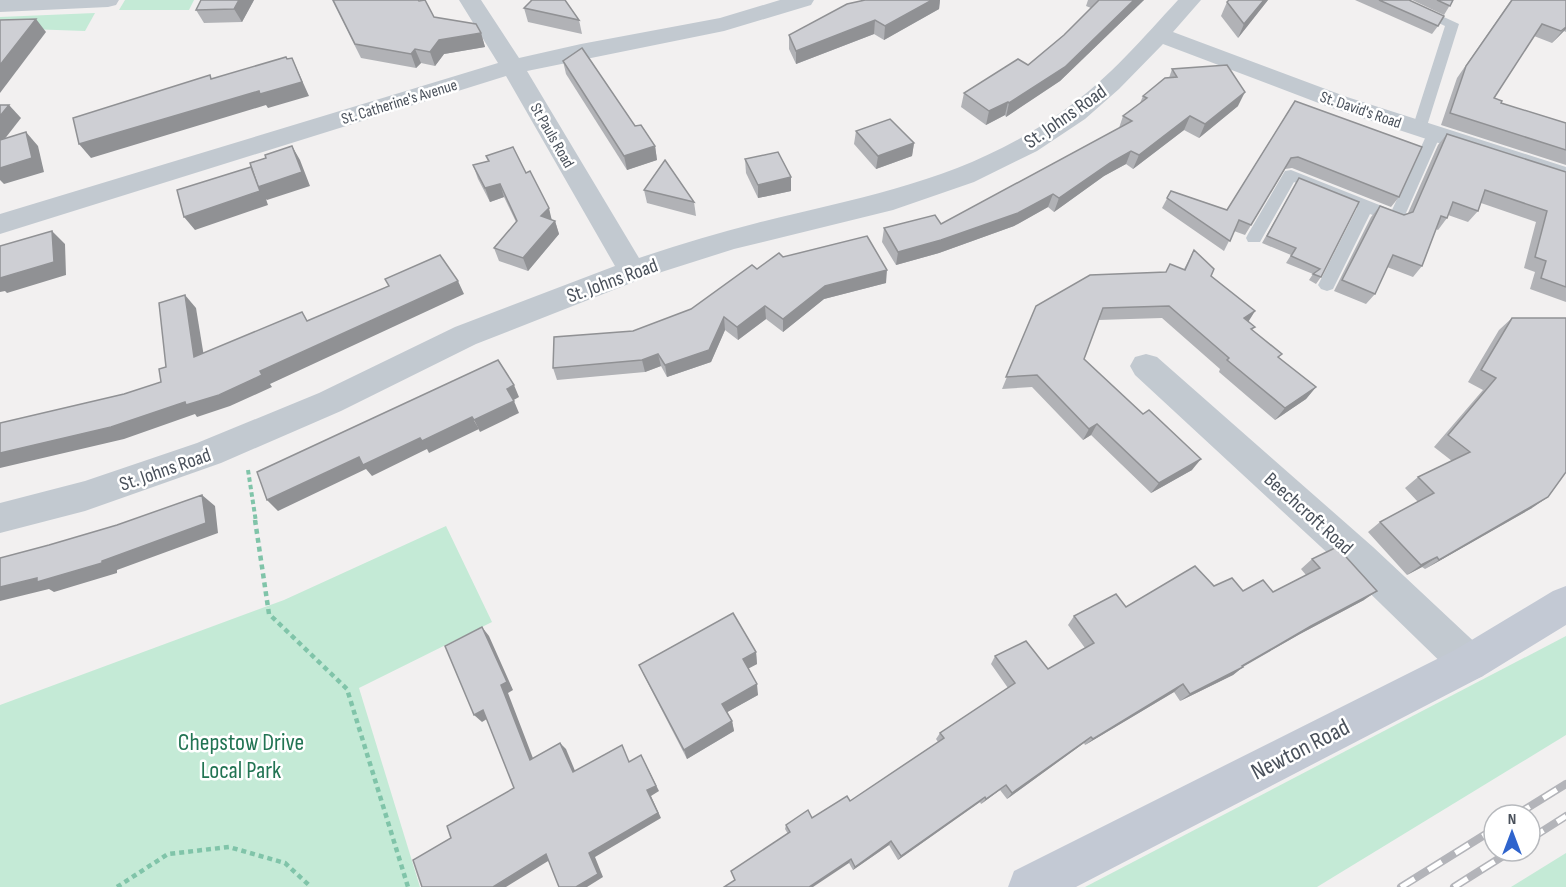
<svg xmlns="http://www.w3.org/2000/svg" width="1566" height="887" viewBox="0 0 1566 887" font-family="'Sofia Sans Condensed',sans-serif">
<rect width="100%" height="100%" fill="#f2f0f0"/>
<g fill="#c4ead6">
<path d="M125,0h69l-5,10h-70z"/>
<path d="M95,13l-10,18 -85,-3v-11z"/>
<path d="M446,526l46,96 -133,66 61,199h-420v-182l284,-105z"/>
<path d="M1566,636v99l-249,152h-232z"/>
<path d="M1566,853v34h-55z"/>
</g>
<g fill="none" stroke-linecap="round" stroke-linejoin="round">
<path stroke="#80c4a9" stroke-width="4" stroke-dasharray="4.5 3" stroke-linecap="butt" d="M248,470l8,52"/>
<g stroke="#80c4a9" stroke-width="4.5" stroke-dasharray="5 4" stroke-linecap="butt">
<path d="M255,520l14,94 78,75 61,198"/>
<path d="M117,887l51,-33 61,-7 56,16 26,24"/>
</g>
<g fill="#c2c9d0" fill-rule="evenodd">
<path d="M1390,0h17l52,24 -33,105 -7,5 -7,-5 33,-103z"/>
<path d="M1434,129l7,5 -39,88 -6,2 -26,-10 -37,75 -6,2 -6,-2 -3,-4 39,-77 -63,-26 -34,60h-12l-2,-4 2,-4 37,-63 6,-1 101,40 35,-76z"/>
</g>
<g fill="#c2c9d0" fill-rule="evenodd">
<path d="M0,0h119l-3,5 -8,2 -108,5z"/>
<path d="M459,0h22l38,58 62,-14 139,-26 60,-18h34l-3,5 -87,26 -197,40 112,187c39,-13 78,-25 118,-35 113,-28 214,-44 310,-115 42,-30 76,-70 111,-108h23l-28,32 174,65 219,70v18l-237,-78 -166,-63 -44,45 -34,30 -48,32 -63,31 -81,28 -159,39 -85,27 -173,68 -135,67 -120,52 -136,48 -85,22v-30l85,-22 112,-38 122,-50 136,-66 160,-61 -109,-190 -506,158v-20l498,-151z"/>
<path d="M1146,354l11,3 216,190 110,103 5,13 -5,13 -14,6 -14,-6 -108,-105 -212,-196 -5,-9 5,-9z"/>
</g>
<path fill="#c3c9d4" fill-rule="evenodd" d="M1566,586v39l-83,51 -407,211h-68l6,-16 441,-221 98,-59z"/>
<defs>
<g id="rail">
<path d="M1516,815l50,-31"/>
<path d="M1530,839l36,-23"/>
<path d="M1401,887l93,-58"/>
<path d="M1454,887l57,-36"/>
</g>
</defs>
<use href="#rail" stroke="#b3b4b9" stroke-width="8"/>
<use href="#rail" stroke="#fff" stroke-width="5" stroke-dasharray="16" stroke-linecap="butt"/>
</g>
<g fill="#b1b2b6">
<path d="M254,0l-12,22 -38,1 -8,-13z"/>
<path d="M332,0h86l16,17 47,16 4,14 -41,7 -9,12 -14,-3 -5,5 -55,-10z"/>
<path d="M530,0h35l14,20 3,14 -54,-12 -4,-14 7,-7z"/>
<path d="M865,0h75l-1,9 -55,31 -10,-6 -78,30 -7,-15v-14z"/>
<path d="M1088,0h56l-84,81 -54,36 -1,-2 -19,10 -25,-18 3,-14 64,-28 36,-30 27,-27 -5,-2z"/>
<path d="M1268,0l-30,38 -17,-22 6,-14z"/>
<path d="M1355,0h54l29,26 -6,8z"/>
<path d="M1412,0h41l-9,15z"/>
<path d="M1511,0h55v32l-2,-1 -12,12 -18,-7 -40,62 7,5 65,20v42l-125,-40 16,-47z"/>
<path d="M563,61l92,85 2,14 -30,10 -61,-96z"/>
<path d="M1172,69l66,37 -39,32 -15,-8 -51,39 -7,-5 -22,12 -50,36 -6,-5 -34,19 -75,27 -43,12 -14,-23 2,-14 57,-4 178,-96 4,-12 17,-13 3,-7 26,-18z"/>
<path d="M1295,101l104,96 -8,10 -99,-39 -7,1 -40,66 -11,-4 -10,20 -62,-43 9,-17 56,19z"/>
<path d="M856,131l58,12 -2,13 -36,13 -22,-25z"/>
<path d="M1447,134l119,38v130l-36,-13 5,-17 -11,-4 12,-46 -55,-19 -3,8 -10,11 -20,-7 -1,3 -9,12 -2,-1 -14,37 -9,11 -26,-10 -12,27 -9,10 -32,-13 37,-74 9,-11 24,9 4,-2 30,-68z"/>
<path d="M486,156l40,17 26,47 3,1 4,13 -31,37 -29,-10 -5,-13 22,-26 -12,-25 -14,5 -12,-23 -5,-14 15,-4z"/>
<path d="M745,159l46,18v14l-33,7 -12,-25z"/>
<path d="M1295,185l64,17 -38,75 -5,7 -7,-4 4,-6 -27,-11 5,-8 -29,-12z"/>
<path d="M644,190l50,12 2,14 -49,-13z"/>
<path d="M1194,250l17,26 44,35 -7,10 5,10 26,27 37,29 -10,12 -31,21 -56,-48 1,-3 -58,-51 -64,2 -14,39 108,111 -41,23 -60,-58 -8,5 -51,-53 -30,2 34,-83 130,-34 18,-3z"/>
<path d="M783,257l103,26 -62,16 -41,33 -17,-13 -28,21 -13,-10 -14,32 -44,15 -6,-11 -16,6 -88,8 -4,-12 138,-59 66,-40z"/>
<path d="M1512,318l20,190 -107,61 -3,-2 -15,8 -39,-43 12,-10 38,-20 -13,-14 13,-11 34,-16 -18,-14 49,-57 -15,-8 31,-52z"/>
<path d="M1312,559l52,41 -64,34 -57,33 -10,8 -53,26 -6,-9 -89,53 -1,-2 -77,56 -7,-9 -19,14 -1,-2 -82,58 -9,-15 -36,25 -4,-7 -114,17 53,-46 -3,-5 1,-4 26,-7 38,-17 88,-59 -2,-3 4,-6 68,-45 -17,-24 4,-8 53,13 37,-21 -17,-23 6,-9 52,-9 88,-21 29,5 30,1 33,-17 -5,-6z"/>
<path d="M756,652l1,12 -9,4 10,27 -31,17 5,9 2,10 -47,28 -43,-83 -5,-11z"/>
</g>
<g fill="#909194">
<path d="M239,0h15l-12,22 -8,-13z"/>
<path d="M932,0h8l-1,9 -55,31 1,-14z"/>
<path d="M1134,0h10l-84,81 -54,36 3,-14z"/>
<path d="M1264,0h4l-30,38 6,-14z"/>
<path d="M36,19l10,13 -46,61v-28z"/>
<path d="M875,20l-1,14 -78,30v-13z"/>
<path d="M1566,27v2l-14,14z"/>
<path d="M481,33l4,14 -41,7 -9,12 -5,-14 9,-12z"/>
<path d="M415,49l6,14 -5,5 -5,-14z"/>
<path d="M292,58l17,38 -41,12 -2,-3 -175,53 -12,-14z"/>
<path d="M1245,92l-7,14 -39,32 6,-14z"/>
<path d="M1008,102l-3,13 -19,10 3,-14z"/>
<path d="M9,105l12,13 -21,27v-29z"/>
<path d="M1190,116l-6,14 -51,39 6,-14z"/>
<path d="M26,132l12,14 6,26 -40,12 -4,-4v-12z"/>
<path d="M914,143l-2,13 -36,13 2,-13z"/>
<path d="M292,146l8,14 10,26 -43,14 -1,-1 2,6 -73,25 -11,-13 67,-50z"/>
<path d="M655,146l2,14 -30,10 -3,-14z"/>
<path d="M1131,151l-5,13 -22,12 -50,36 5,-14 51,-35z"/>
<path d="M791,177v14l-33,7v-13z"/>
<path d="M500,184l4,13 -14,5 -5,-14z"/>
<path d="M1053,194l-5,13 -34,19 -75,27 -43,12 2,-13z"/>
<path d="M549,208l3,13 -11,-5z"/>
<path d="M555,221l4,13 -31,37 -5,-13z"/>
<path d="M52,231l13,13 1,31 -59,18 -2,-2 -5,1v-14z"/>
<path d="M887,270l-1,13 -62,16 -41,33v-13l42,-33z"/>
<path d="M458,281l6,13 -194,90 2,3 -42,19 -33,11 -2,-3 -71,25 -124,29v-15l260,-82z"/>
<path d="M185,295l11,13 10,61 -12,-12z"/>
<path d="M765,306l1,13 -28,21 -1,-13z"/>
<path d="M1255,311l-8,13 -3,-6z"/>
<path d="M724,317l1,13 -14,32 -44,15 -2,-12z"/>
<path d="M658,354l3,12 -16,6 -3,-12z"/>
<path d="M514,385l5,12 -7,4 -5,-12z"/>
<path d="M1316,387l-10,12 -31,21 10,-12z"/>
<path d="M514,401l5,12 -39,19 -6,-12z"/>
<path d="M472,417l7,12 -50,24 -2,-4 -55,27 -6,-7 -88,42 -11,-11 92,-43 61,-19z"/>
<path d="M1097,424l-6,11 -8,5 6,-11z"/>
<path d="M1201,459l-9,11 -41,23 8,-10z"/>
<path d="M202,495l13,11 3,27 -101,37v3l-63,19 -5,-3 -49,12v-14l102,-26z"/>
<path d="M1548,497l-16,11 -107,61 14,-9z"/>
<path d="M1437,557l-15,10 -15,8 14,-10z"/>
<path d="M1377,591l-13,9 -64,34 -65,37 8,-4 -10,8 -53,26 10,-7 52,-28 69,-40z"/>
<path d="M482,627l7,9 24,54 -5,3 28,73 -6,-6 -29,-75z"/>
<path d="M756,652l1,12 -13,7 -1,-12z"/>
<path d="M757,684l1,11 -34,19 -2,-10z"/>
<path d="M1183,684l-9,8 -89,53 8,-6z"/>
<path d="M483,710l7,7 -8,5 -8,-7z"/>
<path d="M732,721l2,10 -47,28 -3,-9z"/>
<path d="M1091,737l-7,6 -77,56 5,-6z"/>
<path d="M560,743l6,6 12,29 -5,-6z"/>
<path d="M641,755l18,36 -8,5 10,22 -66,39 8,20 -16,10h-11l13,-34 58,-63z"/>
<path d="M1006,785l-6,5 -19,14 5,-5z"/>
<path d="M985,797l-5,5 -82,58 3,-4z"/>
<path d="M891,841l-2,4 -36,25 2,-3z"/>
<path d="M546,854l7,4 -47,29h-13z"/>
<path d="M851,859l-2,4 -36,24h-4z"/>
</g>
<g fill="#cecfd4" stroke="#909194" stroke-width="1.5">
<path d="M201,0h38l-5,9 -38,1z"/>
<path d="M333,0h85l1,1 6,-1 9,17 42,7 5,9 -42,7 -9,12 -15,-3 -4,5 -56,-10z"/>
<path d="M532,0h33l14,20 -55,-12z"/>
<path d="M865,0h67l-47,26 -10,-6 -79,31 -7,-16 58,-31z"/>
<path d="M1099,0h35l-69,67 -56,36 -1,-1 -19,9 -25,-18 54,-34 10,6 36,-30z"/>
<path d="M1229,0h35l-20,24 -17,-22z"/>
<path d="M1379,0h30l35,16 -6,10z"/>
<path d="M1437,0h16l-3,6z"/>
<path d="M1512,0h54v27l-5,4 -19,-7 -48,74 8,3 -1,2 65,20v27l-116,-37 16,-47z"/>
<path d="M36,19l-36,46v-45z"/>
<path d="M582,48l53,78 6,-1 14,21 -31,10 -61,-95z"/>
<path d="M286,57l1,2 5,-1 10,24 -42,12 -1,-3 -180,53 -6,-26 137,-43 1,4z"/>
<path d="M1227,65l18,27 -40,32 -15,-8 -51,39 -8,-4 -21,12 -51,35 -6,-4 -35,19 -77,27 -43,12 -14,-24 51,-13 6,9 191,-103 -9,-5 24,-18 -4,-2 22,-18 12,-1 -5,-8z"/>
<path d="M1295,101l127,46 -23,50 -101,-40 -7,1 -40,67 -12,-5 -9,21 -63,-43 4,-7 56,19z"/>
<path d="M0,105h9l-9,11z"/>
<path d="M890,119l24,24 -36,13 -22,-25z"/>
<path d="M26,132l6,26 -32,10v-28z"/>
<path d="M1447,134l119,38v115l-25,-9 5,-17 -11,-4 12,-46 -62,-21 -7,21 -25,-9 -6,16 -6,-2 -19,50 -29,-11 -18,39 -33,-14 38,-74 24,9 9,-3z"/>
<path d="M292,146l10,26 -44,15 -8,-24 16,-5 -1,-3z"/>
<path d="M513,147l13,26 4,-2 19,37 -8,8 14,5 -32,37 -29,-10 23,-27 -17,-37 -15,4 -12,-23 16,-4 -3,-5z"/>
<path d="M778,152l13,25 -33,8 -13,-26z"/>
<path d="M665,160l29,42 -50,-12z"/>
<path d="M251,167l9,24 -76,26 -7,-27z"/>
<path d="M1299,178l60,24 -38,75 -8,-3 7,-5 -29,-13 5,-8 -29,-12z"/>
<path d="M52,231l2,31 -54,16v-32z"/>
<path d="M867,236l20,34 -62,16 -42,33 -18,-13 -28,21 -13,-10 -15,33 -44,15 -7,-11 -16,6 -89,8 1,-31 79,-6 58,-22 61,-44 5,4 22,-16 4,4z"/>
<path d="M1194,250l20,19 -3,7 44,35 -11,7 11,9 -4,2 31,25 -4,3 38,30 -31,21 -58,-48 2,-2 -60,-52 -66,2 -19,51 59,55 6,-4 52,49 -42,24 -62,-59 -8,5 -52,-54 -31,2 30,-71 54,-31 76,-3 4,-8 15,6z"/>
<path d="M440,255l18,26 -198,90 2,4 -43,20 -33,10 -1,-3 -74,25 -111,26v-30l124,-29 37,-12 -2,-13 7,-2 -7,-64 26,-8 9,62 108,-45 5,9 82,-35 -4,-7z"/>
<path d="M1512,318h54v154l-18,25 -109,63 -2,-3 -16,8 -41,-43 54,-29 -16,-16 52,-25 -22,-17 48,-57 -15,-8z"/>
<path d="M498,360l16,25 -7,4 7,12 -40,19 -2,-3 -50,24 -2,-3 -57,27 -4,-8 -92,43 -10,-28z"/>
<path d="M202,495l4,28 -104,38v2l-65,19v-4l-37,9v-29l49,-13 68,-20z"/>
<path d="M1337,547l40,44 -66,35 -69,40 1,1 -53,27 -7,-10 -90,55 -2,-2 -79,56 -6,-8 -20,14 -1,-2 -84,59 -10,-15 -36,26 -4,-8 -42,28h-85l11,-7 -4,-9 59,-39 -4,-7 22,-15 4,8 35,-22 3,5 94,-63 -4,-5 75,-50 -20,-27 31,-15 22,28 46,-26 -20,-27 42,-22 10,13 69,-41 19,20 18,-8 11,13 20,-11 10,12 47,-24 -8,-9z"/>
<path d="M733,613l23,39 -13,7 14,25 -35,20 10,17 -48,29 -45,-85z"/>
<path d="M482,627l25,55 -6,3 29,75 30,-17 13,29 49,-27 7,17 12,-7 15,31 -9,4 11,23 -69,40 9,21 -22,13h-17l-13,-33 -53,33h-71l-9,-27 38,-22 -4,-12 67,-38 -31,-78 -9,5 -29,-69z"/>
</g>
<g text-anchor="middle" stroke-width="5" stroke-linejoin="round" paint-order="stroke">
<g font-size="16" fill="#4a515b" stroke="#fff">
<text transform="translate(399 101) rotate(-17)" y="6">St. Catherine's Avenue</text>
<text transform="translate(1361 109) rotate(19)" y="6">St. David's Road</text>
<text transform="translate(553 135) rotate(60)" y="6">St Pauls Road</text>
</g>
<g font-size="20" fill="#4a515b" stroke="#fff">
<text transform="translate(1065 116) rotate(-35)" y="7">St. Johns Road</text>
<text transform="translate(612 280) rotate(-20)" y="7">St. Johns Road</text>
<text transform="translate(165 469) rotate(-19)" y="7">St. Johns Road</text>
<text transform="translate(1309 513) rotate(42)" y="7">Beechcroft Road</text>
</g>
<g font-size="24" fill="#227453" stroke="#fff">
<text x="241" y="750">Chepstow Drive<tspan x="241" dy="28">Local Park</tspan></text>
</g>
<g font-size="24" fill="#4a515b" stroke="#fff">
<text transform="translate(1300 749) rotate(-27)" y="8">Newton Road</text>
</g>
</g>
<g transform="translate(1512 833)"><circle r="28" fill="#ffffff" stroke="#b7b9bd" stroke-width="1.5"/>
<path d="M0-4.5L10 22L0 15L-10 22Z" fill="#2f64cd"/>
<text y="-9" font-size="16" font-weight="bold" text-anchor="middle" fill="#4a515b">N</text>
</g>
</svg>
